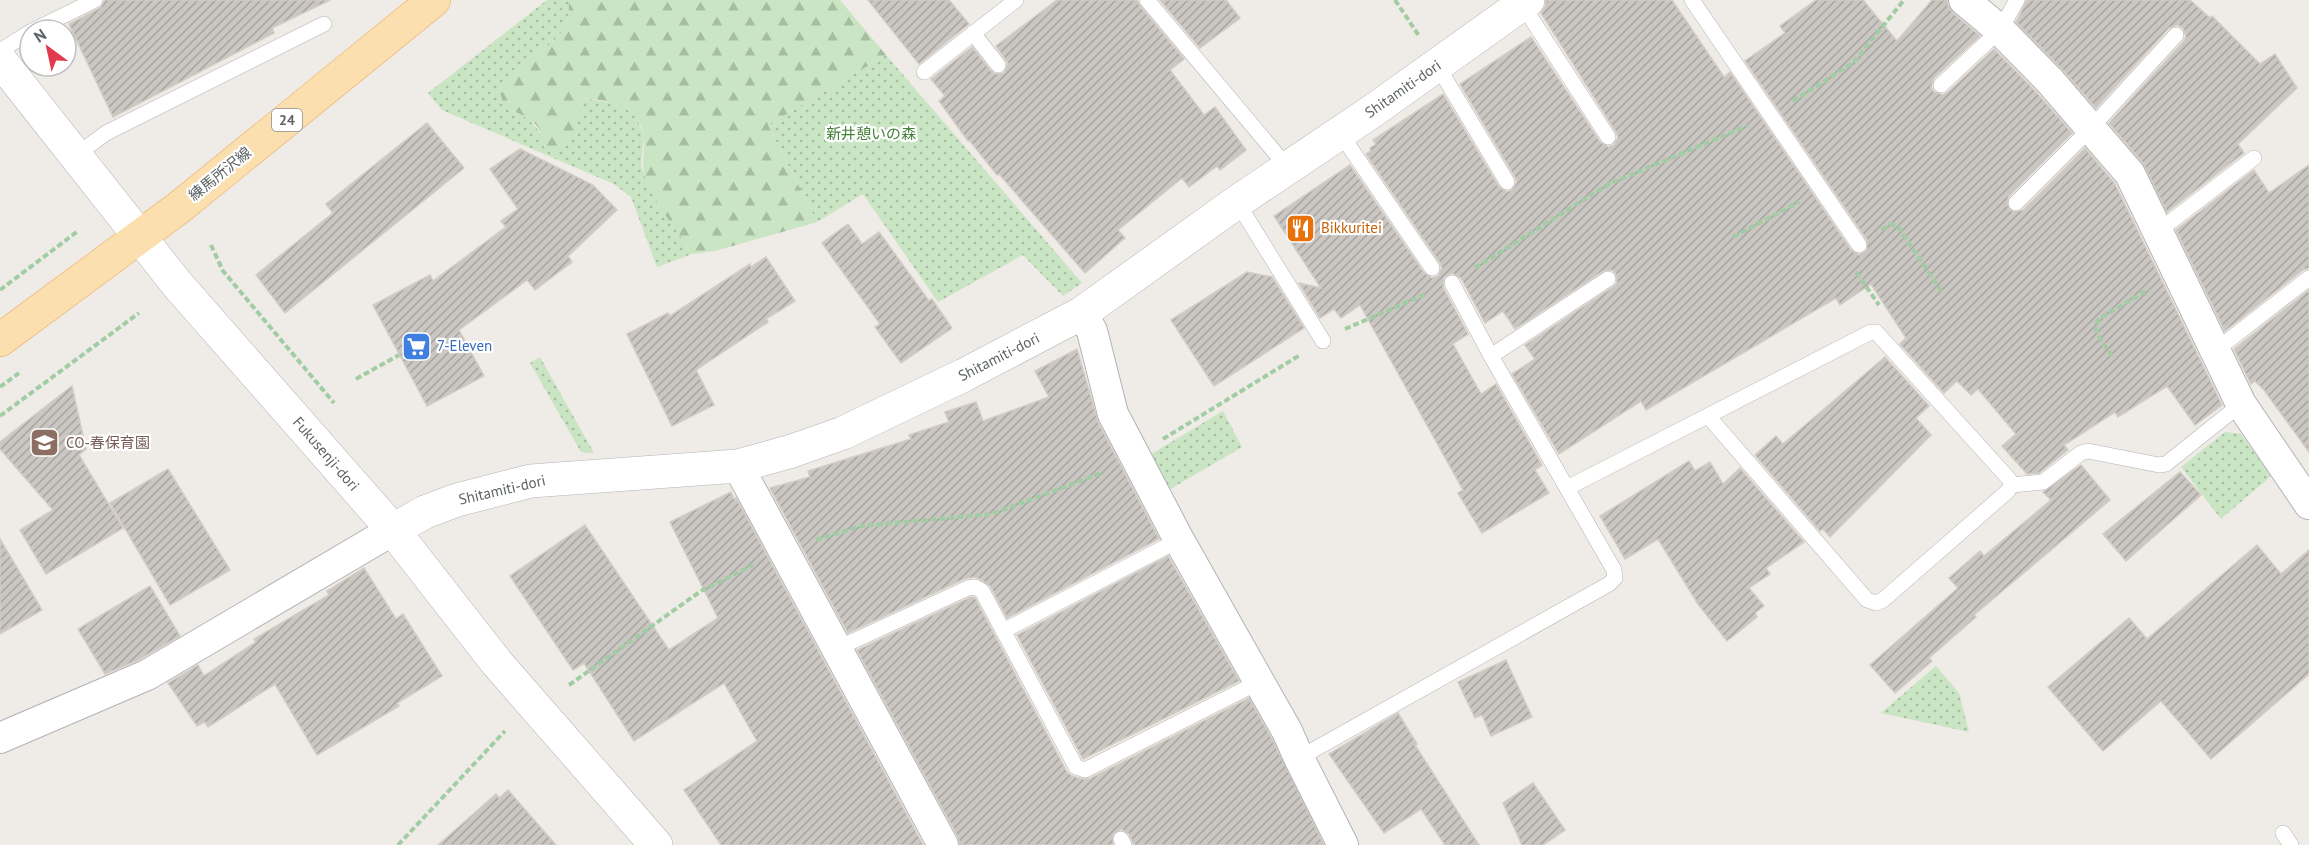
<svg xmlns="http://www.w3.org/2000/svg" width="2309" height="845" viewBox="0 0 2309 845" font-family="'PT Sans','Noto Sans JP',sans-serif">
<defs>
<pattern id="grass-dots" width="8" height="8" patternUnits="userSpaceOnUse" patternTransform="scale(1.5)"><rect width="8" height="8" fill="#cae5c3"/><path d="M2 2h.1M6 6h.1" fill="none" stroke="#a7bda2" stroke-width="1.8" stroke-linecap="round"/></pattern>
<pattern id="forest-firs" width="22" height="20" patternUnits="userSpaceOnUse" patternTransform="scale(1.5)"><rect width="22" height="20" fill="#cae5c3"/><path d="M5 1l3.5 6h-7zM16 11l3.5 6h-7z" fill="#a7bda2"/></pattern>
<pattern id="building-hatch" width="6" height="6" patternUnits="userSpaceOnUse" patternTransform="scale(1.5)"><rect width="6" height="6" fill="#cac6c2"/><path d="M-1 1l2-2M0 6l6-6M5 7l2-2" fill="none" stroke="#a7a4a1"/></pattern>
</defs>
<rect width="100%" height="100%" fill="#efebe6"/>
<g fill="url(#grass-dots)">
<path d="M547,0h22c1,44 -28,46 -55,70 -6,5 -10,13 -14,19l3,17 26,13 13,16 38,-25 3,-12 37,6 16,12 8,19 -3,31 9,22 42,66 -35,13 -26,-70 -17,-13 -172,-74 -14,-17z"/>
<path d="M886,55l196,228 -19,13 -40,-41 -85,47 -75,-108 -46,28 -49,-97z"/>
<path d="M540,357l54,96 -13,-1 -51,-89z"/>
<path d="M1223,411l19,36 -75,44 -19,-35z"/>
<path d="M2225,432l16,2 30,42 -50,43 -40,-52z"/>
<path d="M1936,666l23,27 10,39 -88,-19z"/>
</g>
<path fill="url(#forest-firs)" d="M569,0h271l46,55 -118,70 49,97 -102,29 -23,3c-13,-22 -32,-43 -43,-67 -10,-23 -4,-28 -5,-50 -3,-32 -36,-37 -61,-39 -6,21 -4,44 -27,56 -20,-4 -9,-16 -19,-28 -9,-10 -23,-14 -34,-20l-3,-17c4,-6 8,-14 14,-19 27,-24 56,-26 55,-70z"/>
<g fill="url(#building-hatch)" stroke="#d3ccc4" stroke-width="1.5">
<path d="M105,0h225l-58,28 2,5 -161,84 -44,-93 31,-16z"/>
<path d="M868,0h81l20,24 -50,40z"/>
<path d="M1057,0h80l3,6 44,53 -14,11 34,45 11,-8 31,43 -26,20 -3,-4 -28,21 -7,-9 -64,52 7,8 -40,35 -86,-99 -2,1 -28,-35 -1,1 -29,-40 6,-5 -14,-17 41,-32 19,24 4,3 9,-1 4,-10 -12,-17z"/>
<path d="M1160,0h66l14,18 -40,30z"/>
<path d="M1546,0h126l52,77 6,-5 121,178 8,5 8,-5v-10l-122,-179 40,-28 -5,-7 36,-26h47l34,41 35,-41h15l1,6 5,7 27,23 -46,42 -3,9 3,5 9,3 5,-3 46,-43 43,44 35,40 -63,63 -2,5 2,8 5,3 9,-2 62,-62 30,36 107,221 -27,20 -28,-39 -49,31 -3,-5 -51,33 4,5 -29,23 -12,1 -25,-28 14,-12 -38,-45 -7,6 -14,-14 -13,12 -44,-49 6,-6 -35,-54 -31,21 -4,-7 -190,112 -5,-9 -82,53 -47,-80 23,-15 -10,-14 88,-58 4,-4 -1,-9 -4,-4 -9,1 -88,58 -12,-18 -18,12 -24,-45 -9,-5 -8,4 -1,10 25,47 -15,10 28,50 15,-10 46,81 -7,5 14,23 -67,40 -24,-40 5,-3 -103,-185 -19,13 -7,-9 -14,9 -21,-35 22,5 -47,-72 76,-51 74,108 8,5 6,-2 4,-8 -2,-5 -74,-109 5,-3 -1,-3 6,-4 -3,-4 70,-46 56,93 8,5 5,-2 5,-8 -2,-5 -55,-93 71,-47 69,105 8,5 6,-2 4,-8 -2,-5 -75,-119 4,-6z"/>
<path d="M2027,0h163l20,18 2,-2 48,48 15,-10 22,34 -59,56 6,9 -77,59 -24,-49 -34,-40 74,-81 3,-5 -3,-9 -5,-3 -9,3 -73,80 -34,-39 -46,-47z"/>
<path d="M427,123l37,45 -179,145 -29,-38 77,-62 -7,-9z"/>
<path d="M520,149l73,36 24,25 -49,46 4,6 -37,28 -8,-10 -68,50 25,46 -57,30 -54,-101 57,-30 3,6 73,-54 -5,-6 17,-12 -28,-40z"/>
<path d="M2309,165v103l-6,2 -78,61 -49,-101 78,-60 15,23z"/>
<path d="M848,224l14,20 17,-12 50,69 3,-2 20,29 -51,35 -26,-36 5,-3 -58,-81z"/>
<path d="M766,257l29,44 -29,18 2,3 -72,48 18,35 -42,21 -45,-92 41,-21 2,3 80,-52 1,3z"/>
<path d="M1247,272l25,5 32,51 -90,58 -43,-66z"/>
<path d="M2309,290v162l-45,-62 -9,-9 -4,3 -17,-35z"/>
<path d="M1077,349l21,73 61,117 -152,79 -17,-32 -10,-7 -6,-2 -10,2 -116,54 -78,-145 40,-11 -2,-6 103,-32 -2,-4 40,-13 -4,-10 31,-10 7,19 66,-24 -14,-26z"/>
<path d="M1885,357l44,49 -13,12 15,17 -101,102 -7,-8 -3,2 -65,-76 21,-19 7,8z"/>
<path d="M72,386l14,63 -7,6 44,73 -77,46 -26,-44 33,-20 -53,-61v-7z"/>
<path d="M1689,461l6,10 15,-9 13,22 17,-16 64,74 -38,26 4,6 -21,14 15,18 -9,7 2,4 -30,24 -29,-37 -40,-65 -33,20 -25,-43z"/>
<path d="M2081,465l29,35 -136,115 2,2 -47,41 3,3 -37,32 -25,-28 88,-77 -9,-10 31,-27 4,5 67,-56 -8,-8z"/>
<path d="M168,469l62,101 -60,35 -60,-102z"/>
<path d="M2180,472l21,23 -75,66 -23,-27z"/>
<path d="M731,492l3,7 2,-1 187,347h-202l-37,-55 73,-49 -33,-58 -90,58 -50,-78 -11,7 -63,-94 75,-51 84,125 49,-32 -48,-96z"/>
<path d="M0,539l42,71 -42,24z"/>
<path d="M2257,545l24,29 28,-24v124l-98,85 -50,-58 -58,50 -55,-64 81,-69 18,21z"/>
<path d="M1168,556l71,125 -156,78 -66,-124z"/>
<path d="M364,568l32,51 7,-5 39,62 -45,27 2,3 -82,49 -42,-71 -67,43 -3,-5 -8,4 -29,-43 30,-18 6,11 52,-34 -2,-3 75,-44 -2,-4z"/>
<path d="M150,586l30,50 -42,24 -33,14 -27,-45z"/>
<path d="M971,597l4,1 92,174 5,4 10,3h7l160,-81 23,41 52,106h-190l-5,-11 -8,-5 -8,5v11h-153l-2,-8 -101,-187z"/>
<path d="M1506,660l26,57 -41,19 -9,-21 -7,3 -17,-36z"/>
<path d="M1398,713l19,31 -2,1 64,100h-34l-24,-36 -37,24 -55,-79z"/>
<path d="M1533,783l32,47 -22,15h-21l-19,-42z"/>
<path d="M508,790l48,55h-118l58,-51 3,4z"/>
</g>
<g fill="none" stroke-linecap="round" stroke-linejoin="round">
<defs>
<g id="service">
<path d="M1147,0l141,168"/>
<path d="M1692,0l167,245"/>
<path d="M1522,4l86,133"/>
<path d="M34,30l61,-30"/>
<path d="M973,33l25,32"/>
<path d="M0,51l30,-19"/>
<path d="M1437,65l70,117"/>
<path d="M924,72l92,-72"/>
<path d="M1941,85l59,-55 17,-30"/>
<path d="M1340,133l92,135"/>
<path d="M75,156l31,-23 218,-109"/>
<path d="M1237,202l86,139"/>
<path d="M2016,203l75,-75 85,-93"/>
<path d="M2157,232l97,-74"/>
<path d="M2216,350l93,-72"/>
<path d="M1491,356l117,-77"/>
<path d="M1708,416l159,184 9,3 7,-3 125,-109 3,-6 32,-3 38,-29 7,-2 71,14 7,-1 75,-60"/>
<path d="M1567,488l304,-156h5l133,147 2,6"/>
<path d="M1003,631l176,-91"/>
<path d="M836,649l132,-61 7,-1 7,4 94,176 9,3 174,-88"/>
<path d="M1299,758l310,-174 6,-6 -1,-8 -123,-214 -39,-73"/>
<path d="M2283,833l8,12"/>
<path d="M1121,839l3,6"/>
</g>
<g id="minor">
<path d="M1964,0l36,30 50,51 80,93 111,230 68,100"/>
<path d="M1082,313l10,18 21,83 66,126 108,191 12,27 44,87"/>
<path d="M738,466l205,379"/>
<path d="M0,738l147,-63 246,-145"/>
</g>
<g id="tertiary">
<path d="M0,60l177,224 216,246 104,133 159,182"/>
<path d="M393,530l32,-18 32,-12 74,-19 207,-15 54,-15 51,-18 121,-58 118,-62 155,-111 137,-92 154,-110"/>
</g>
<path id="primary" d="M0,340l181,-134 253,-206"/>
</defs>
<use href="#service" stroke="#b1b4b7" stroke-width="16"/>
<use href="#minor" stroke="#b1b4b7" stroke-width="32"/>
<use href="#tertiary" stroke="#b1b4b7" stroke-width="34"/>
<use href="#primary" stroke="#ebaa62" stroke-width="34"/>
<g stroke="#a1cda4" stroke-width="4" stroke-dasharray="6 3" stroke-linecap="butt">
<path d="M1395,0l24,36"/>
<path d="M1793,101l61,-39 50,-62"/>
<path d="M1882,230l9,-6 7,3 44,65"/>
<path d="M1733,237l66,-35"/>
<path d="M211,245l12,26 111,132"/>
<path d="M1475,268l134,-84 138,-58"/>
<path d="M1856,272l23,33"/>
<path d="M0,290l78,-59"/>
<path d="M1345,329l81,-35"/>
<path d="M2112,356c-6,-10 -22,-25 -13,-37l50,-30"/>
<path d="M356,379l43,-24"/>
<path d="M0,387l19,-14"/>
<path d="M0,416l139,-103"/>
<path d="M1163,439l137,-84"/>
<path d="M816,540l45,-14 131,-12 112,-42"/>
<path d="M569,685l132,-94 52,-26"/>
<path d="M398,845l107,-114"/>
</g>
<use href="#service" stroke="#fff" stroke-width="15"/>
<use href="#minor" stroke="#fff" stroke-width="30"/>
<use href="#tertiary" stroke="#fff" stroke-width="33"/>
<use href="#primary" stroke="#fbdfae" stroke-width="33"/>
</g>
<defs>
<symbol id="restaurant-square" viewBox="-11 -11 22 22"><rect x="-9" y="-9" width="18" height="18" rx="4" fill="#e8710a" stroke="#fff"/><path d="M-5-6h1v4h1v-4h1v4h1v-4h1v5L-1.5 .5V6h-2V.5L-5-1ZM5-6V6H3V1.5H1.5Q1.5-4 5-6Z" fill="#fff"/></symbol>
<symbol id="supermarket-square" viewBox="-11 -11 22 22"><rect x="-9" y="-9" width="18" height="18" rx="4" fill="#3f7fe0" stroke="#fff"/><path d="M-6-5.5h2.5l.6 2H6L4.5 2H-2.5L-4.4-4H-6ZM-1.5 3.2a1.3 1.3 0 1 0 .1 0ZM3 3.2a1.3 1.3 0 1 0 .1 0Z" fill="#fff"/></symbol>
<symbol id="school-square" viewBox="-11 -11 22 22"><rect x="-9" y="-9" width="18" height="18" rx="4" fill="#8d6e63" stroke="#fff"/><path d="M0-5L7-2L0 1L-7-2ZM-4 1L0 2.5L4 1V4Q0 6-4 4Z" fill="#fff"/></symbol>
</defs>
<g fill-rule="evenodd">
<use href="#restaurant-square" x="1284" y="212" width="33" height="33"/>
<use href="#supermarket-square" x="400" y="330" width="33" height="33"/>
<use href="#school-square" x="28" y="426" width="33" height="33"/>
</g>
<g text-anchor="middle" stroke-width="4.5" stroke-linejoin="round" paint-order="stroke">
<rect fill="#fff" stroke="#8e9193" stroke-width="1.5" x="272" y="109" width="30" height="22" rx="4.5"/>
<g font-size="14" font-weight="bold" fill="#5d6265">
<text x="287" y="125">24</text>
</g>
<g font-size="15" fill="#5d6265" stroke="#fff">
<text transform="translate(1403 89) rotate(-35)" y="5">Shitamiti-dori</text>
<text transform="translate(220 174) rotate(-39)" y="5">練馬所沢線</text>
<text transform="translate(999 357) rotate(-27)" y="5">Shitamiti-dori</text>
<text transform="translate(326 454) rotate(49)" y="5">Fukusenji-dori</text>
<text transform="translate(502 490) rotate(-13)" y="5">Shitamiti-dori</text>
</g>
<g font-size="15" fill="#438138" stroke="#fff">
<text x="871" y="139">新井憩いの森</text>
</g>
<g font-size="15" fill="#c56008" stroke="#fff" text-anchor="start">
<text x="1321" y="233">Bikkuritei</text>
</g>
<g font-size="15" fill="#366cbe" stroke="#fff" text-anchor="start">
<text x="437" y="351">7-Eleven</text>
</g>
<g font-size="15" fill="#785e54" stroke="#fff" text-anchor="start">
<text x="66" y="448">CO-春保育園</text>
</g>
</g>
<g transform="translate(48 48) rotate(327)"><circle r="28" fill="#ffffff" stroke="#bec0c1" stroke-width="1.5"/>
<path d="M0-4.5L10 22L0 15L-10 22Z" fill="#e1394d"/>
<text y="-9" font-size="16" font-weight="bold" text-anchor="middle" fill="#5d6265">N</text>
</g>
</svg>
